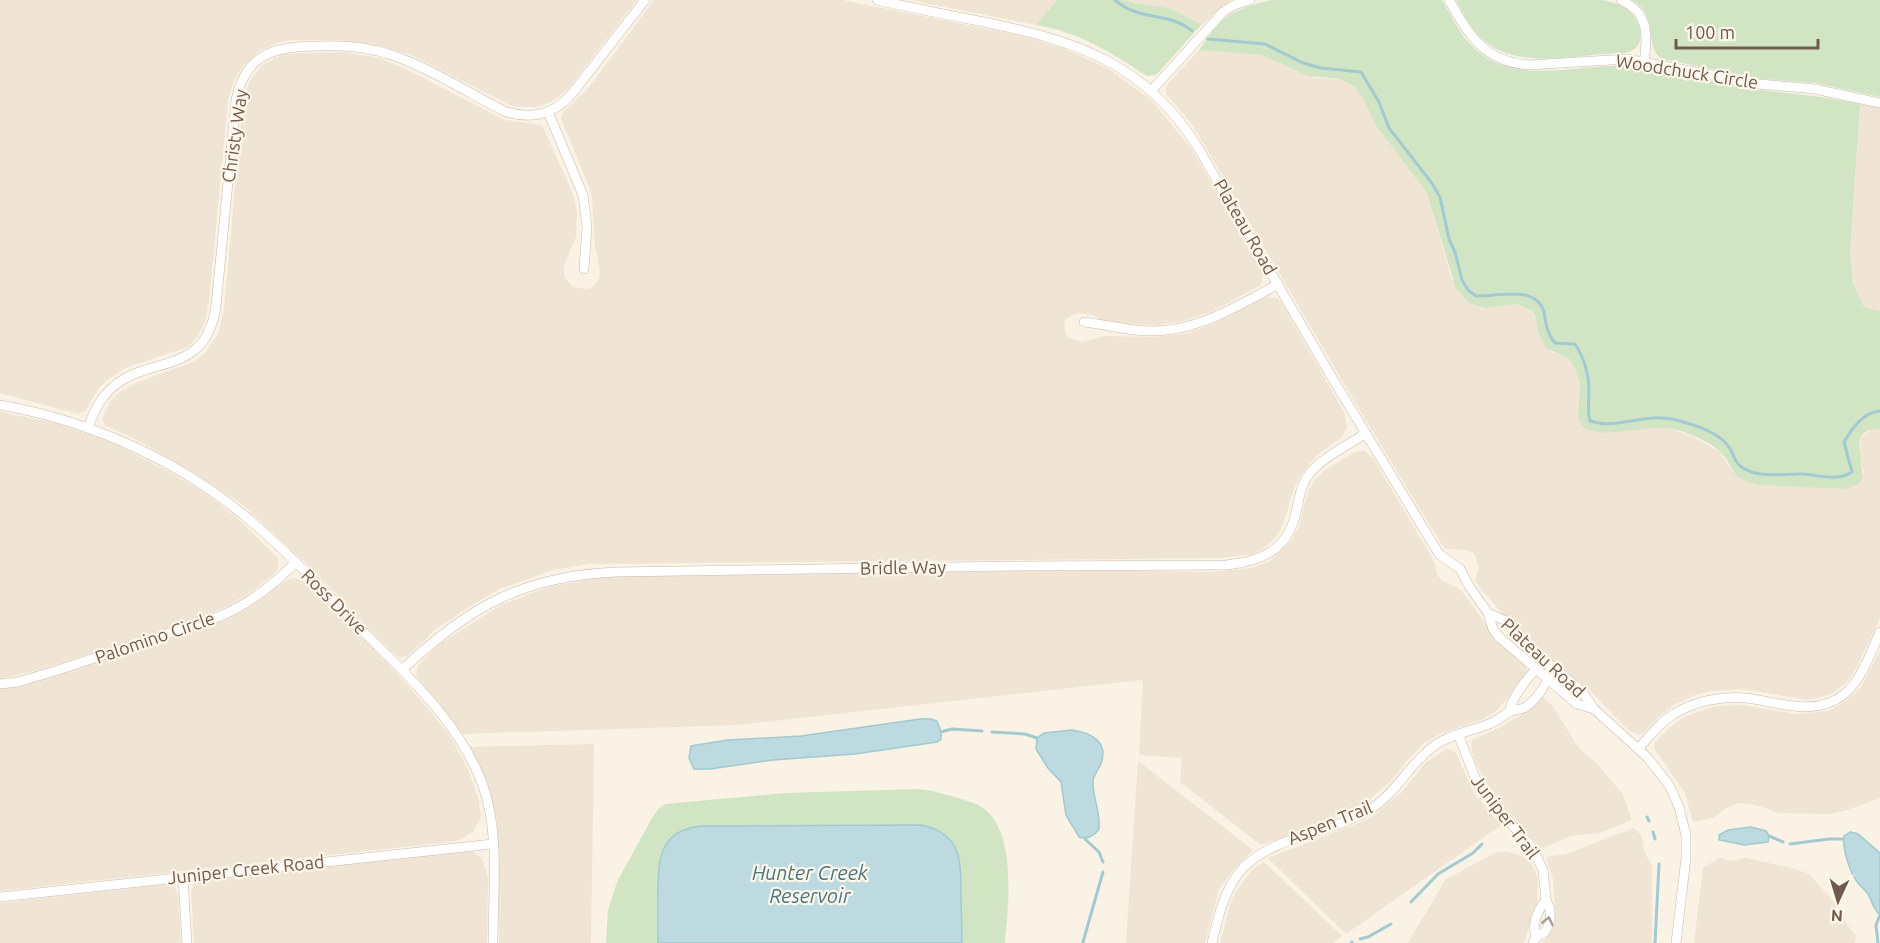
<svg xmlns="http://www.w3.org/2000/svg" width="1880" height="943" viewBox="0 0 1880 943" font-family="Ubuntu,sans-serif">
<rect width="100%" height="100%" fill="#f9f2e5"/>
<g fill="#f0e4d4">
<path d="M0,0h637l-69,89 -17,13 -16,5h-19l-8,-3 -99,-50 -35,-10 -37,-4h-44l-13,2 -21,9 -17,16 -7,11 -7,22 -19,201 -5,24 -11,17 -8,6 -60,20 -19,13 -8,8 -13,22 -7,3 -78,-21z"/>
<path d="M654,0h188l175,35 43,12 47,21 44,32 40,48 70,121 2,6 -2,10 -48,26 -30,10 -26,4 -50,-2 -15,-8 -14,-2 -11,5 -3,5 1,10 4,5 13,4 23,-6 48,1 31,-3 27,-9 55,-28 11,1 4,4 63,110 3,15 -6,11 -23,16 -18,22 -6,12 -8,27 -6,16 -8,10 -10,8 -10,5 -31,4 -632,6 -36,6 -51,18 -25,14 -40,26 -29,28 -9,1 -4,-2 -86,-89 -66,-61 -45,-30 -61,-35 -32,-15 -3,-6 9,-19 7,-7 18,-10 59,-22 11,-9 12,-18 6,-24 19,-210 7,-19 6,-8 8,-9 20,-10 60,-2 35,6 29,12 96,50 38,5 31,69 4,18 -1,25 -12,28v12l9,10 12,2 7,-1 7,-9 1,-8 -5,-26 -3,-47 -3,-11 -28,-69 3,-7 22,-20z"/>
<path d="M910,0h147l-21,25z"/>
<path d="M1124,0h106l-28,24 -33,-16 -35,-5z"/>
<path d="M1199,50l63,5 54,23 25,1 14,8 6,8 15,31 51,67 25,87 25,26 9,2 31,-4 14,6 19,41 19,8 6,9 5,16 1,12 -3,16 67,16h23l24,8 28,16 12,19 14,11 23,4h35l35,3 16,-3 9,-14 -5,-19 2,-15 10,-9h9v189l-24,51 -10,14 -15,11 -22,6 -67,-11 -31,2 -16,4 -21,10 -14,11 -18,18 -3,1 -9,-4 -11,-10 -32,-34 -62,-47 -48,-56 -2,-4 4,-13 -5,-14 -7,-3 -21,-1 -4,-4 -86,-141 -154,-263 -11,-18 -25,-29v-8z"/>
<path d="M1860,104l20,4v203l-16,-4 -11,-23 -3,-32z"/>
<path d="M0,412l55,11 28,9 28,10 58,30 37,22 30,23 42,41v10l-3,5 -21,17 -28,17 -19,8 -164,54 -43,10z"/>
<path d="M1356,451h9l8,7 54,91 6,11 4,14 4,6 20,10 40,55 24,21 3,7 -10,14 -22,24 -13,8 -41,14 -18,10 -13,13 -22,27 -25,21 -16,8 -87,33 -81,-63 2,-24 -43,-3 4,-75 -407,45 -276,9 -44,-59 2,-9 20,-21 63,-40 48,-18 46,-9 44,-2 461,-6 110,2 42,-4 18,-7 21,-20 8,-14 9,-36 7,-11 9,-9z"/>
<path d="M296,578l13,5 78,80 37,41 26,32 17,31 11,30 3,20 -8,15 -12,7 -11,3 -450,49v-202l47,-10 162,-53 36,-19 44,-28z"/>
<path d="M1880,651v147l-33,12 -18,4 -50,-1 -19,-7 -20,-3 -14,5 -13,10 -20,4 -8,-29 -31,-45 1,-6 14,-14 15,-11 32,-11 26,-1 54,9 33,-3 17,-10 15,-14z"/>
<path d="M1540,695l12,10 26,42 21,19 23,27 10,27 -33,13 -29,3 -29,13 -49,-57 -17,-30 -4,-15 1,-7 27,-12 20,-12 9,-6z"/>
<path d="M594,744l-3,199h-92v-84l-2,-38 -8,-33 -20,-41z"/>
<path d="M1447,749l6,1 3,3 18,40 27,32 -155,109 -78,-76 101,-39 33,-27 23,-29z"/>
<path d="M1138,761l115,89 -18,18 -16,21 -14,54h-79z"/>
<path d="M1634,828l7,7 4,18 7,13v77h-110l10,-14 3,-16 -2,-34 -7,-22 20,-3z"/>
<path d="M468,851l6,1 8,7 6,18 -1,66h-293l-3,-52 2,-6 8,-5z"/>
<path d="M1497,852h11l21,6 8,18 1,9 -1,17 -13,41h-116l38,-64z"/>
<path d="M1719,858l12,3 15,-3 46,10 17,6 31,35 6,14 10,13 -1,7h-161l9,-75z"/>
<path d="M1264,862l78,74 -9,7h-113l10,-38 5,-12 17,-23z"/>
<path d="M167,884l6,1 5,9 3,49h-181v-40z"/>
</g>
<g fill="#d1e5c5">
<path d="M1057,0h67l10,3 35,5 33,16 -45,50 -10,2c-35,-23 -68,-44 -111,-51z"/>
<path d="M1271,0h171c9,15 16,31 28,44 41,46 111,18 165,22l117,23 70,8 38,7 -10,148 3,32 11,23 16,4v118c-37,-1 -11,37 -20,54l-13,6 -89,-4c-32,-8 -21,-18 -40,-35 -9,-8 -25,-15 -37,-19 -33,-10 -65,9 -96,-2l-7,-10 2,-35 -5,-16 -6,-9 -23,-11 -8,-16 -3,-16 -4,-6 -14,-6 -31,4 -9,-2 -9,-4 -12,-13 -29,-96 -51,-67 -15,-31 -6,-8 -14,-8 -33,-3 -46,-21 -63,-5c25,-36 30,-39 72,-50z"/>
<path d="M1456,0h148c9,3 19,4 26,12 13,13 17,37 -5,41 -48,0 -110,21 -147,-18 -9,-10 -15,-23 -22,-35z"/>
<path d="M1632,0h248v97l-65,-14 -52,-4 -101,-20c-19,-12 -2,-43 -30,-59z"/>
<path d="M917,789c15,1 27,5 41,9 7,3 16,4 22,8 38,22 28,101 25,137h-43c0,-17 -1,-34 -1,-51 0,-39 -3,-66 -50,-67l-206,1 -23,4 -12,10 -8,12 -3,13 -1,78h-52l2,-33 9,-28 35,-64 7,-10 6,-4 121,-11z"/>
</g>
<g fill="#bcdae0" stroke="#a3c9d1" stroke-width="1.5">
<path d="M920,719h11l6,2 4,11v7l-4,3 -82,12 -82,6 -63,9h-16l-5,-11 2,-12 37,-6 73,-4z"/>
<path d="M1072,730c21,3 38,13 28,36 -3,6 -8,11 -7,17 0,16 8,30 6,46 -5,7 -13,11 -20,8l-13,-22 -5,-33 -13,-14 -12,-19 1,-11 7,-5z"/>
<path d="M921,825c39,8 40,33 40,67 0,17 1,34 1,51h-304c0,-17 0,-34 0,-51 0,-36 3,-64 47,-66z"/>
<path d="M1751,827l15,4 3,5 -1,6 -24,3 -25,-5v-5l9,-5z"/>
<path d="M1850,832l8,2 22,19v62c-7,-6 -8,-14 -12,-21 -3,-5 -7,-7 -10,-11 -8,-9 -16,-35 -14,-47z"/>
</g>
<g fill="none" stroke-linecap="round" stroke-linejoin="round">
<g stroke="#a3c9d1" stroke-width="3">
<path d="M1115,0c25,22 54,11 77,31"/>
<path d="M1208,39l57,5 38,19 18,5 40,4 18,30 10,26 42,54 9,15 9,42 6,13 7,28 6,10 8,6c21,1 60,-12 68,16 2,12 3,22 11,31l20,1c9,13 14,31 14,47 0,11 -2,20 1,30 22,7 42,-2 64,-3 12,-1 24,2 36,6 12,3 32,12 39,23 4,6 6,15 11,19 19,14 43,7 63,8 17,1 34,8 49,-2l-8,-30c8,-14 20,-30 36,-31"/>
<path d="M941,732l11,-3 30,2"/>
<path d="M992,732l33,2 12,4"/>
<path d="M1647,817l2,4"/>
<path d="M1653,832l2,7"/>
<path d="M1769,836l14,6"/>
<path d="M1085,839l14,13 4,10"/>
<path d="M1790,844l39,-5h14"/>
<path d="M1411,902l27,-28 35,-21 9,-9"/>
<path d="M1360,939l8,-2 23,-13"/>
<path d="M1083,942l20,-70"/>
<path d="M1351,943l1,-1"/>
<path d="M1655,943l4,-79"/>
<path d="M1878,943l-2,-18 4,-10"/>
</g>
<defs>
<g id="minor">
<path d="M877,0c35,8 71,15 107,22 91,19 160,40 213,124l137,235 105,173 21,15 9,17 19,27 5,16 6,8 78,67 17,5"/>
<path d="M1449,0c20,35 35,62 80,65l98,-6 132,25 56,5 65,14"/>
<path d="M1621,0c28,13 27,35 23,62"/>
<path d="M1151,91l72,-79 11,-7 16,-5"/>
<path d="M548,112l35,83 4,32 -3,42"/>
<path d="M1084,322c17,2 34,6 51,8 53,7 98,-21 143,-46"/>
<path d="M0,405c91,16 181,56 252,117 42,36 80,77 119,117 43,43 91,88 112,147 17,48 10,106 10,157"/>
<path d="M88,428c4,-12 9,-24 17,-33 36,-44 100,-13 111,-89l20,-206c10,-48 41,-54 83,-54 25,-1 49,1 73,9 39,14 75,37 112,56 25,9 49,4 67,-16l74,-95"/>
<path d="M1488,613l16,7 24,27 54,44 12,18 53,48 22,28 10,22 7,28v23l-10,85"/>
<path d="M402,670c66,-63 121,-94 214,-98l405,-6 205,-1c36,-4 62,-15 70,-53 3,-12 4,-25 11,-35 13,-19 40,-31 59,-44"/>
<path d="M0,684l18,-2 37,-11 163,-54c31,-13 54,-31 77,-54"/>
<path d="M1510,711c0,-11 20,-38 30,-44"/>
<path d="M1458,734l20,51 55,64 10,21 3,30 4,9v13l-5,10 -9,5 -3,6"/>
<path d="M1638,749c11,-12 22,-27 36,-35 21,-13 47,-18 71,-16 32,3 69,20 98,-3 19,-15 27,-41 37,-63"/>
<path d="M183,877l4,66"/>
<path d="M0,897l493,-53"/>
<path d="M1536,937c-4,-13 1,-26 10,-37"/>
<path d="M1212,943c6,-26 12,-54 31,-75 33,-33 84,-34 123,-56 32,-18 45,-54 76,-71 15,-8 32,-11 47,-17 8,-3 13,-8 20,-12 5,-3 12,-2 17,-5 12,-9 25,-27 24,-42"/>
</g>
</defs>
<use href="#minor" stroke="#c9baac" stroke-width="10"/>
<use href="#minor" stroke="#fff" stroke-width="9"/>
</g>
<defs><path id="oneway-chevron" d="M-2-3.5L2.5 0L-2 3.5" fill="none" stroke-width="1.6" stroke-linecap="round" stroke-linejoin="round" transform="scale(1.5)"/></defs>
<use stroke="#a99c94" href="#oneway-chevron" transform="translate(1548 921) rotate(-77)"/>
<g text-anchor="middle" stroke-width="4.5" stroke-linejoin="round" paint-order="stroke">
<g font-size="18" fill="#6f5a4d" stroke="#fdf6ea">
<text transform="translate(1687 72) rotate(9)" y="6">Woodchuck Circle</text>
<text transform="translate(235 136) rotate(-82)" y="6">Christy Way</text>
<text transform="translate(1245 227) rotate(60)" y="6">Plateau Road</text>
<text transform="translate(903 568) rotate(-1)" y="6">Bridle Way</text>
<text transform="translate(334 602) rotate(45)" y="6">Ross Drive</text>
<text transform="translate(155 638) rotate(-19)" y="6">Palomino Circle</text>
<text transform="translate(1543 658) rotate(43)" y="6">Plateau Road</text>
<text transform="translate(1505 817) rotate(53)" y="6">Juniper Trail</text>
<text transform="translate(1330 823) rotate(-22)" y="6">Aspen Trail</text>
<text transform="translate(246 870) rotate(-6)" y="6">Juniper Creek Road</text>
</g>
<g font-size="20" font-style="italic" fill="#4a7580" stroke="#fdf6ea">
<text x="810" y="880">Hunter Creek<tspan x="810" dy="23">Reservoir</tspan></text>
</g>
</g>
<g transform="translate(1838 901) rotate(184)" stroke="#fdf6ea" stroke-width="4.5" paint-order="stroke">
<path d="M0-4.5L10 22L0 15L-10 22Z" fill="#6f5a4d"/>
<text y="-9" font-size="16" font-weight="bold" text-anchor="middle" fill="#6f5a4d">N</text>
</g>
<path d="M1676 39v9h142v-9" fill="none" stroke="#6f5a4d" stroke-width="3"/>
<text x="1685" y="39" font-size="18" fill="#6f5a4d" stroke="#fdf6ea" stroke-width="4.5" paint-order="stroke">100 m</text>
</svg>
